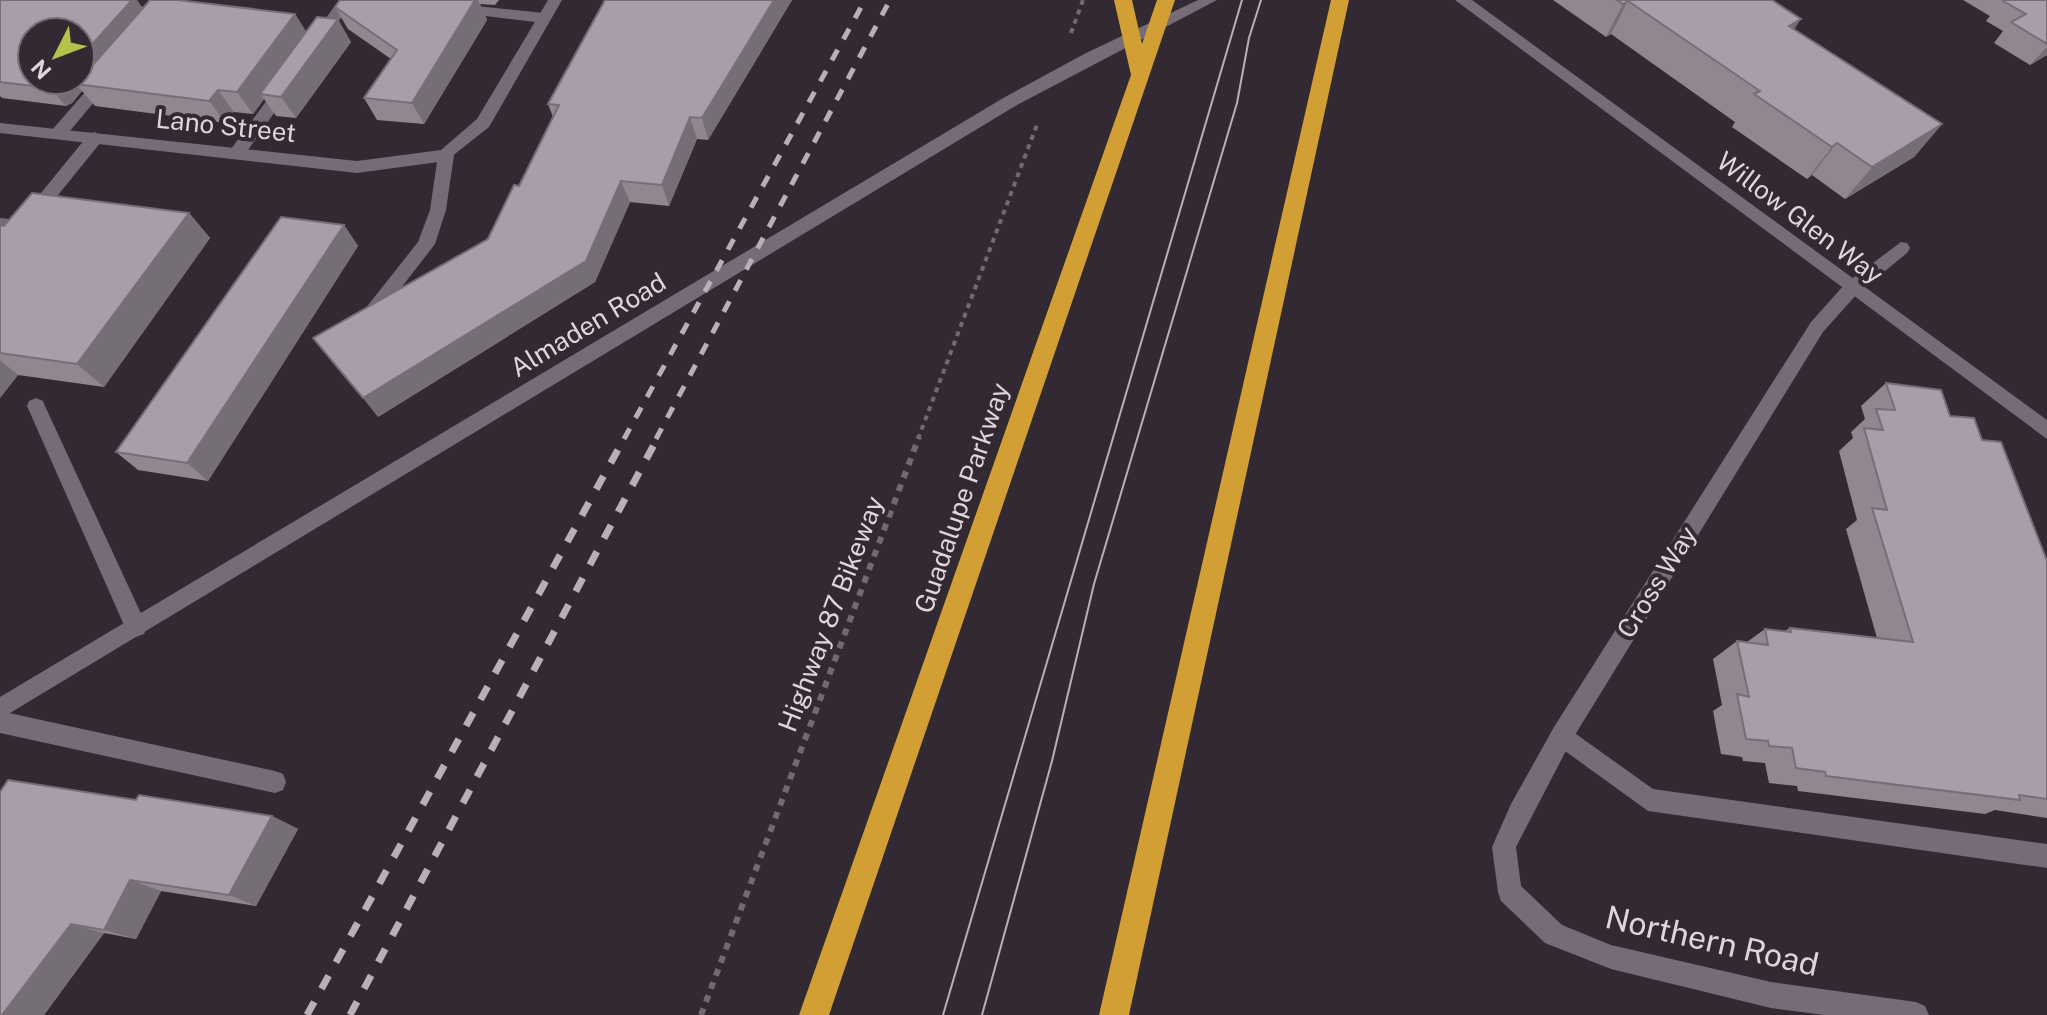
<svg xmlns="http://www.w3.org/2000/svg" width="2047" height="1015" viewBox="0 0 2047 1015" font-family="'Public Sans',sans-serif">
<rect width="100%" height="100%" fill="#332932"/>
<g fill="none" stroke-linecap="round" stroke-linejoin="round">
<g stroke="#726971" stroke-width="4" stroke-dasharray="5 5" stroke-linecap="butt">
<path d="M1071,33l12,-33"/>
<path d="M918,439l120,-317"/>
</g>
<path stroke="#726971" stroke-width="6" stroke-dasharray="7 7" stroke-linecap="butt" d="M701,1015l218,-578"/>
<g fill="#766b76" fill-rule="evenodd">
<path d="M339,0h15l-31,43h-10l-3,-3z"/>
<path d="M457,4l87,9 7,5 -7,5 -92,-11 -2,-3z"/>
<path d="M105,74l5,1v8l-46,55h-12v-8l48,-55z"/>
<path d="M286,80l8,5 -3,4 -48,68h-12v-8l50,-68z"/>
<path d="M95,132l8,6 -2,4 -72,89 -29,-1v-12l19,2 70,-86z"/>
<path d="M446,149l8,6 -8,55 -11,34 -58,75h-12l-3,-5 3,-5 53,-67 12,-32 8,-55z"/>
<path d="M1901,242l6,1 3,5 -3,5 -50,41h-12l-3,-5 3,-5z"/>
<path d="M36,398l7,3 2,5 99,214 3,7 -3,7 -8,3 -8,-3 -101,-228 2,-5z"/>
<path d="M0,711l275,60 8,3 3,8 -3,8 -8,3 -275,-60z"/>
<path d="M1562,724l91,65 394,55v24l-399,-57 -94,-68 -3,-8 3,-8z"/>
</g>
<g fill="#766b76" fill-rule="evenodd">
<path d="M548,0h14l-73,127 -43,34 -89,12 -357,-40v-10l357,38 84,-11 36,-31z"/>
<path d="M1851,282l9,7 -3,5 -34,38 -253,411 -54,104 5,39 41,39 49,20 160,37 145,20 9,4 4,9h-105l-53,-7 -160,-39 -66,-26 -44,-42 -3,-9 -6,-45 19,-43 43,-77 257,-405 34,-38z"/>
</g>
<g fill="#766b76" fill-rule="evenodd">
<path d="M1198,0h19l-200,105 -1017,614v-22l1005,-600 81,-44z"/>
<path d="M1455,0h17l575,420v19z"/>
</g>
<g fill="#d19f34" fill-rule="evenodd">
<path d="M1114,0h18l10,44 15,-44h18l-346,1015h-30l332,-940z"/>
<path d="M1331,0h18l-220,1015h-30z"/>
</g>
<g stroke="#b7b0b7" stroke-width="2">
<path d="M943,1015l299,-1015"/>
<path d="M982,1015l70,-254 42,-177 143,-481 12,-65 12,-38"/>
</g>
<g stroke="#b7b0b7" stroke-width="5" stroke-dasharray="12 12" stroke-linecap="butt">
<path d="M624,439l241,-439"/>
<path d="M656,439l234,-439"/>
</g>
<g stroke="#b7b0b7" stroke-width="7" stroke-dasharray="15 15" stroke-linecap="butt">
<path d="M307,1015l318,-578"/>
<path d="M350,1015l308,-578"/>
</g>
</g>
<g fill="#918791">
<path d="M0,0l295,14 11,18 45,10 -55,76 -20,-2 -12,-17 -11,15 -19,-2 -8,11 -131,-17 -13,-15 -10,12 -6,3 -64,-8 -2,-2z"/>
<path d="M340,0h159l-4,5 -15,-1 7,16 -63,104 -47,-4 -13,-22 27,-39 -43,-30 -13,-22z"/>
<path d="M792,0l-84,140 -11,-1 -28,67 -39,-4 -35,80 -217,135 141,-231 34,-69 -5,-13z"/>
<path d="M1553,0h219l22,29 148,95 -28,33 -69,42 -33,-24 -5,4 -75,-52 3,-5 -124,-88 -5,3z"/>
<path d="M1963,0h84v55l-17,10 -36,-22 9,-12 -17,-10 4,-5z"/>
<path d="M189,213l21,25 -106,149 -86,-12 -18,23v-173z"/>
<path d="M344,225l14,21 -150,235 -70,-11 -22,-18z"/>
<path d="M1886,383l64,33 32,24 65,121v257l-52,-8 -10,4 -187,-23 -1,-5 -28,-3 -4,-20 -22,-2 -1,-4 -21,-3 -8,-43 9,-6 -9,-46 24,-18 10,1 18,-13 20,2 5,-3 87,10 -31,-109 11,-9 -18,-69 14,-13 -2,-6 14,-13 -4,-13z"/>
<path d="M136,800l136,16 26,13 -42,77 -95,-15 -25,48 -32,-6 -60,82h-44z"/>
</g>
<g fill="#766e76">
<path d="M128,0h9l8,11 -69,73 6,7 -10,12 -6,3 -16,-18 10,-8h20v-22z"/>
<path d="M475,0h3l9,20 -63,104 -12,-21z"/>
<path d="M774,0h18l-84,140 -6,-22z"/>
<path d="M1628,1l-17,33 -5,3 17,-33z"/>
<path d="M295,14l14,22 -49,58 4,5 -11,15 -16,-22z"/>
<path d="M338,19l13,23 -55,76 -15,-21z"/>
<path d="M1801,19l-22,33 10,-26z"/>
<path d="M2047,47v8l-17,10z"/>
<path d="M218,90l16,22 -8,11 -17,-22z"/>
<path d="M690,117l7,22 -28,67 -7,-21z"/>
<path d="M1942,124l-28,33 -69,42 27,-32z"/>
<path d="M1837,143l-25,32 -5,4 25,-32z"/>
<path d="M621,181l9,21 -35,80 -217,135 -15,-19z"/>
<path d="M189,213l21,25 -106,149 -27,-23z"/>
<path d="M344,225l14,21 -150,235 -21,-18z"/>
<path d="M0,360l18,15 -18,23z"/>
<path d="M272,816l26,13 -42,77 -27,-11z"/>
<path d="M130,880l31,11 -25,48 -32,-9z"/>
<path d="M71,924l33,9 -60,82h-42z"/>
</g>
<g fill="#a99da9" stroke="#766e76" stroke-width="2">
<path d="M0,0h132l-52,58v-26h-48v48h28l-4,5 -6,3 -50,-6z"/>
<path d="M150,0h27l118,14 -58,78 -19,-2 -9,11 -133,-17z"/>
<path d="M340,0h135l-63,103 -48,-5 33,-48 -62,-43z"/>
<path d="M605,0h169l-72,118 -12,-1 -28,68 -41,-4 -35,80 -223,137 -50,-60 175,-99 26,-54 5,1 40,-81 -11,-1z"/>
<path d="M1617,0h155l29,19 -12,7 153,98 -70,43 -35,-24 -5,4 -78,-53 6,-3 -132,-90 -5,3z"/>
<path d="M2004,0h43v44l-36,-22 15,-8 -23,-13z"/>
<path d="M317,17l21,2 -57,78 -21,-3z"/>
<path d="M32,193l157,20 -112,151 -77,-11v-128l4,1z"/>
<path d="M281,217l63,8 -157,238 -71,-11z"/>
<path d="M1886,383l55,7 9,26 24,2 8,22 19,2 46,119v238l-28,-4 1,5 -194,-24 -1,-4 -29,-4 -4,-20 -23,-2 -1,-5 -22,-2 -9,-45 12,3 -12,-56 31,4 -3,-16 26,3 -1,-4 123,14 -41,-134 15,2 -23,-82 19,2 -7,-21 19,1z"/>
<path d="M8,780l128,20 3,-5 133,21 -43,79 -99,-15 -26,50 -33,-6 -69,91h-2v-223z"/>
</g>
<g text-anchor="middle" stroke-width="8" stroke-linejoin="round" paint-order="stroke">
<g font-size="26" fill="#ddd7dd" stroke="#332932">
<text transform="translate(226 126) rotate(6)" y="9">Lano Street</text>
<text transform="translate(1800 218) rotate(37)" y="9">Willow Glen Way</text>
<text transform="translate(588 325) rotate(-31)" y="9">Almaden Road</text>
<text transform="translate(962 498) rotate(-71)" y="9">Guadalupe Parkway</text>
<text transform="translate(1657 582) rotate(-58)" y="9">Cross Way</text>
<text transform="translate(831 614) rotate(-69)" y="9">Highway 87 Bikeway</text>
</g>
<g font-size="32" fill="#ddd7dd" stroke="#332932">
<text transform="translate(1712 941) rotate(13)" y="11">Northern Road</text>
</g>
</g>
<g transform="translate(56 56) rotate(228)"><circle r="38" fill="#332932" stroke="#776f76" stroke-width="2"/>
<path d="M0-6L14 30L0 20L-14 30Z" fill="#b3c24b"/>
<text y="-12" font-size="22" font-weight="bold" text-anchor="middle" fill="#ddd7dd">N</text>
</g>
</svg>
